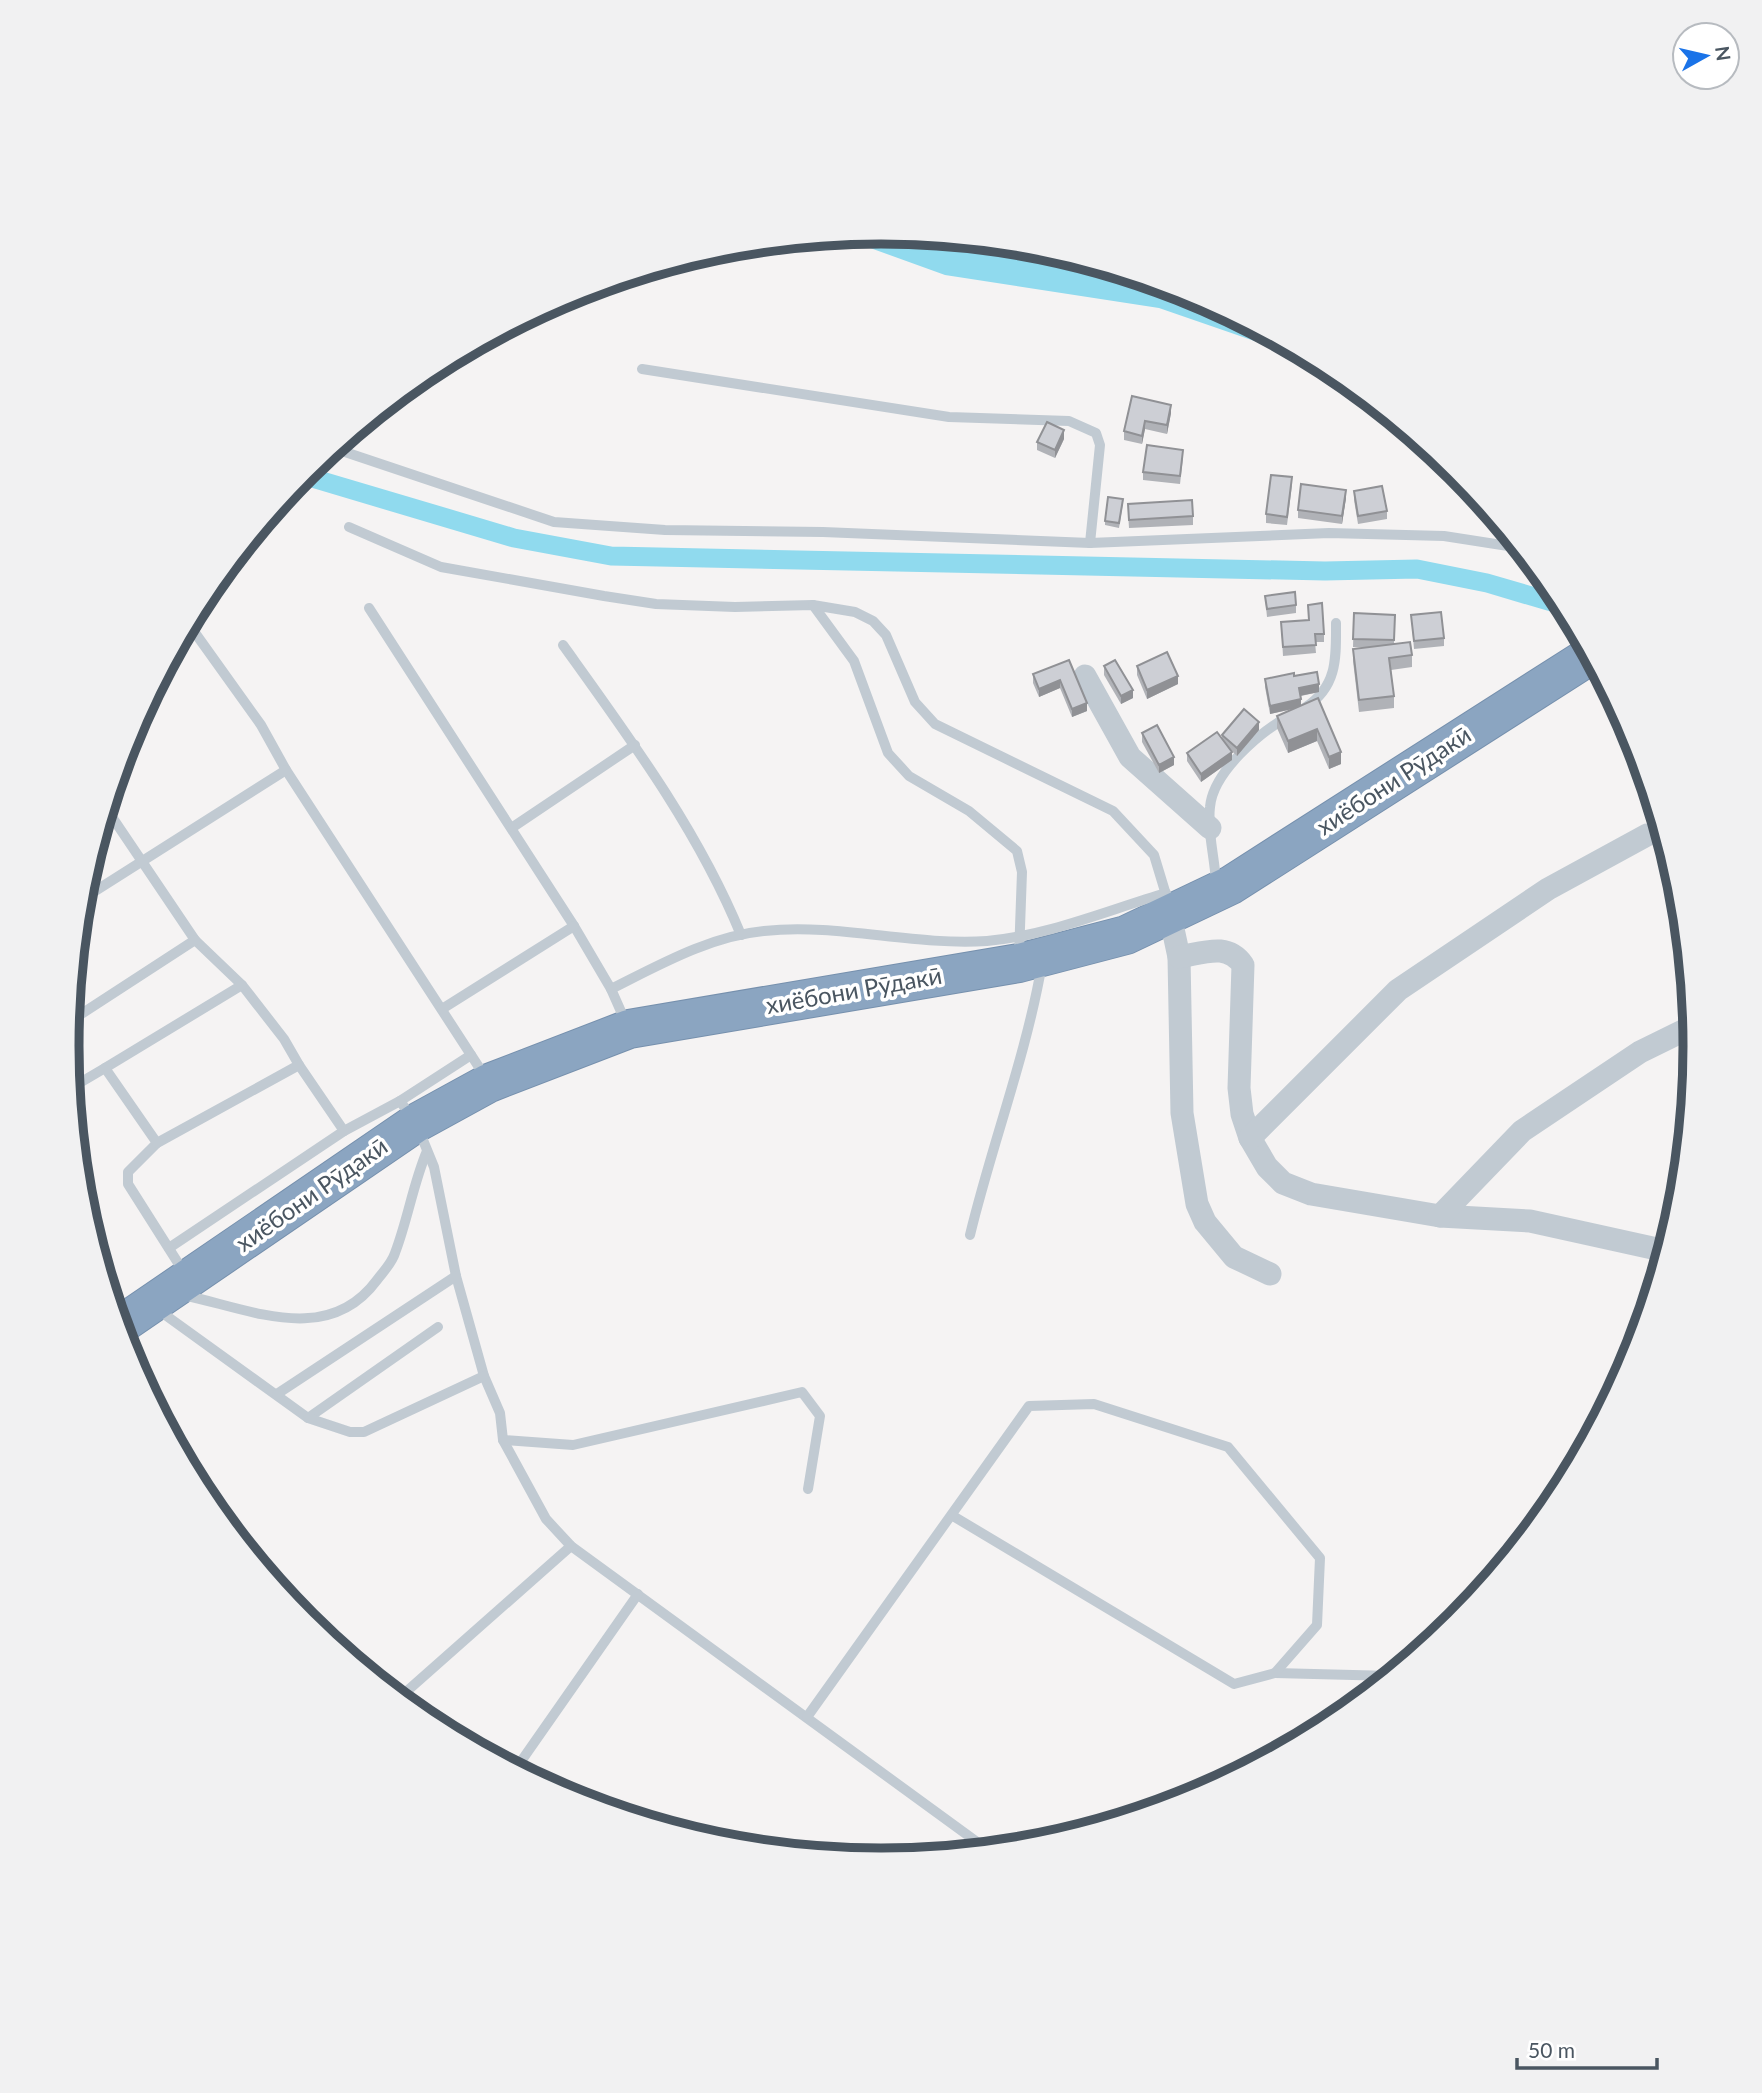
<svg xmlns="http://www.w3.org/2000/svg" width="1762" height="2093" viewBox="0 0 1762 2093" font-family="Lato,sans-serif">
<rect width="100%" height="100%" fill="#f5f3f3"/>
<path fill="#90daee" d="M881,232l159,16 153,46 96,51 -20,1 -110,-38 -214,-33 -108,-39z"/>
<g fill="none" stroke-linecap="round" stroke-linejoin="round">
<path stroke="#90daee" stroke-width="19" d="M302,475l212,63 97,18 714,15 92,-2 70,14 78,23"/>
<defs>
<path id="highway" d="M119,1326l297,-203 73,-40 140,-54 390,-66 107,-28 105,-50 360,-230"/>
</defs>
<use href="#highway" stroke="#7690ad" stroke-width="40"/>
<g stroke="#c1cad2" stroke-width="10">
<path d="M642,369l307,48 120,4 27,12 4,12 -10,98"/>
<path d="M333,448l221,74 111,8 158,2 267,11 239,-10 115,3 77,12"/>
<path d="M349,527l92,40 163,29 52,8 79,3 78,-2 41,56 34,92 21,23 60,35 48,40 5,21 -3,83"/>
<path d="M813,605l42,7 18,9 13,14 29,67 20,22 178,87 41,44 13,43"/>
<path d="M369,608l205,318 37,63 16,36"/>
<path d="M188,623l73,102 25,45 200,308"/>
<path d="M563,645c66,92 135,185 178,290"/>
<path d="M1306,707c32,-21 30,-50 30,-84"/>
<path d="M106,808l89,132 47,45 42,54 15,26"/>
<path d="M513,827l122,-82"/>
<path d="M1216,883c-1,-25 -9,-51 -6,-76 3,-35 50,-75 79,-91"/>
<path d="M81,900l205,-130"/>
<path d="M611,989c48,-24 99,-53 153,-58 74,-8 149,15 223,10 60,-5 121,-31 179,-48"/>
<path d="M442,1009l132,-83"/>
<path d="M69,1022l126,-82"/>
<path d="M105,1068l137,-83"/>
<path d="M71,1088l34,-20 52,75 -29,29v12l57,90"/>
<path d="M400,1101l71,-46"/>
<path d="M157,1143l142,-78 45,66 56,-30 16,22 18,44 22,109 28,100 16,37 3,27 43,79 25,27 417,304"/>
<path d="M970,1235c22,-91 56,-179 72,-271"/>
<path d="M169,1248l175,-117"/>
<path d="M183,1295c67,14 145,52 194,-15 6,-8 15,-17 18,-27 13,-34 18,-69 32,-102"/>
<path d="M157,1309l151,109 130,-91"/>
<path d="M277,1394l179,-118"/>
<path d="M308,1418l42,14h14l120,-56"/>
<path d="M503,1440l70,5 229,-53 18,24 -12,73"/>
<path d="M1275,1673l117,3"/>
<path d="M398,1699l173,-153"/>
<path d="M807,1717l222,-311 65,-2 134,43 92,111 -3,67 -42,48 -41,11 -281,-168"/>
<path d="M515,1770l123,-176"/>
</g>
<g stroke="#c1cad2" stroke-width="23">
<path d="M1085,676l45,81 80,71"/>
<path d="M1170,915l9,42 3,156 15,91 8,18 29,35 36,17"/>
<path d="M1179,957c25,-4 48,-15 64,8l-4,123 3,26 8,24 17,29 16,16 28,11 129,22 90,5 136,30"/>
<path d="M1250,1138l148,-148 150,-101 99,-54"/>
<path d="M1440,1216l82,-85 118,-79 53,-26"/>
</g>
<use href="#highway" stroke="#8ba5c1" stroke-width="38"/>
</g>
<g fill="#b0b2b7">
<path d="M1132,396l39,17 -4,21 -22,-5 -3,15 -18,-4v-9z"/>
<path d="M1064,439l-9,19 -18,-8v-8z"/>
<path d="M1183,458l-3,26 -37,-4v-8z"/>
<path d="M1292,485l-5,40 -21,-2v-9z"/>
<path d="M1354,491l33,20v8l-29,5 -4,-24z"/>
<path d="M1346,498l-4,26 -44,-6v-8z"/>
<path d="M1123,503l-4,25 -14,-3v-4z"/>
<path d="M1128,512l65,4v9l-64,3z"/>
<path d="M1265,596l31,9v8l-29,4z"/>
<path d="M1354,613l41,2 -1,29 18,11v12l-21,3 3,26v12l-35,4 -6,-51v-12l13,-1 -13,-1z"/>
<path d="M1411,615l33,23v8l-30,3z"/>
<path d="M1281,622l43,12v8h-9l1,11 -33,3z"/>
<path d="M1069,660l18,51 -15,6 -12,-29 -21,9 -6,-14v-9z"/>
<path d="M1104,666l29,32 -12,6 -17,-29z"/>
<path d="M1137,666l41,18 -31,15 -10,-24z"/>
<path d="M1294,676l25,16 -18,4v9l40,59 -12,5 -12,-28 -29,12 -11,-25v-12l16,-7 -23,5 -5,-27v-8z"/>
<path d="M1259,730l-22,26 -7,-7 2,11 -31,22 -14,-21v-8l35,-14v-4z"/>
<path d="M1142,733l32,32 -15,8 -17,-31z"/>
</g>
<g fill="#909195">
<path d="M1171,405v8l-4,21v-9z"/>
<path d="M1145,421v8l-3,15v-8z"/>
<path d="M1064,430v9l-9,19v-8z"/>
<path d="M1346,490v8l-4,26v-8z"/>
<path d="M1178,676v8l-31,15v-9z"/>
<path d="M1060,680v8l-21,9v-8z"/>
<path d="M1319,684v8l-20,4v-8z"/>
<path d="M1133,690v8l-12,6v-8z"/>
<path d="M1301,699v8l-31,7v-8z"/>
<path d="M1087,703v8l-15,6v-8z"/>
<path d="M1259,722v8l-22,26v-8z"/>
<path d="M1317,729v12l-29,12v-12z"/>
<path d="M1232,752v8l-31,22v-8z"/>
<path d="M1341,752v12l-12,5v-12z"/>
<path d="M1174,757v8l-15,8v-8z"/>
</g>
<g fill="#cdcfd5" stroke="#909195" stroke-width="2">
<path d="M1132,396l39,9 -4,20 -22,-4 -3,15 -18,-5z"/>
<path d="M1047,422l17,8 -9,20 -18,-8z"/>
<path d="M1147,445l36,5 -3,26 -37,-4z"/>
<path d="M1271,475l21,2 -5,40 -21,-3z"/>
<path d="M1301,484l45,6 -4,26 -44,-6z"/>
<path d="M1382,486l5,25 -29,5 -4,-25z"/>
<path d="M1108,497l15,2 -4,24 -14,-2z"/>
<path d="M1192,500l1,16 -64,4 -1,-16z"/>
<path d="M1295,592l1,13 -29,4 -2,-13z"/>
<path d="M1322,603l2,31h-9l1,11 -33,2 -2,-25 28,-2 -1,-15z"/>
<path d="M1441,612l3,26 -30,3 -3,-26z"/>
<path d="M1354,613l41,2 -1,25 -41,-1z"/>
<path d="M1410,642l2,13 -23,3 5,38 -35,4 -6,-51z"/>
<path d="M1167,652l11,24 -31,14 -10,-24z"/>
<path d="M1069,660l18,43 -15,6 -12,-29 -21,9 -6,-15z"/>
<path d="M1115,660l18,30 -12,6 -17,-30z"/>
<path d="M1317,672l2,12 -20,4 2,11 -31,7 -5,-27 29,-6v3z"/>
<path d="M1318,698l23,54 -12,5 -12,-28 -29,12 -11,-25z"/>
<path d="M1244,709l15,13 -22,26 -15,-13z"/>
<path d="M1157,725l17,32 -15,8 -17,-32z"/>
<path d="M1217,732l15,20 -31,22 -14,-21z"/>
</g>
<g text-anchor="middle" stroke-width="7" stroke-linejoin="round" paint-order="stroke">
<g font-size="24" fill="#4a5661" stroke="#fff">
<text transform="translate(1394 781) rotate(-33)" y="8">хиёбони Рӯдакӣ</text>
<text transform="translate(854 991) rotate(-10)" y="8">хиёбони Рӯдакӣ</text>
<text transform="translate(312 1195) rotate(-35)" y="8">хиёбони Рӯдакӣ</text>
</g>
</g>
<path d="M0 0H1762V2093H0ZM79 1046a802 802 0 1 1 1604 0a802 802 0 1 1-1604 0Z" fill="#f1f1f2" fill-rule="evenodd"/>
<path fill="none" stroke="#4a5661" stroke-width="9" d="M79 1046a802 802 0 1 1 1604 0a802 802 0 1 1-1604 0Z"/>
<g transform="translate(1706 56) rotate(82)"><circle r="33" fill="#ffffff" stroke="#b7bbc0" stroke-width="2"/>
<path d="M0-5L12 26L0 18L-12 26Z" fill="#1a73e8"/>
<text y="-10" font-size="19" font-weight="bold" text-anchor="middle" fill="#4a5661">N</text>
</g>
<path d="M1517 2058v10h140v-10" fill="none" stroke="#4a5661" stroke-width="3.5"/>
<text x="1528" y="2058" font-size="21" fill="#4a5661" stroke="#ffffff" stroke-width="5" paint-order="stroke">50 m</text>
</svg>
